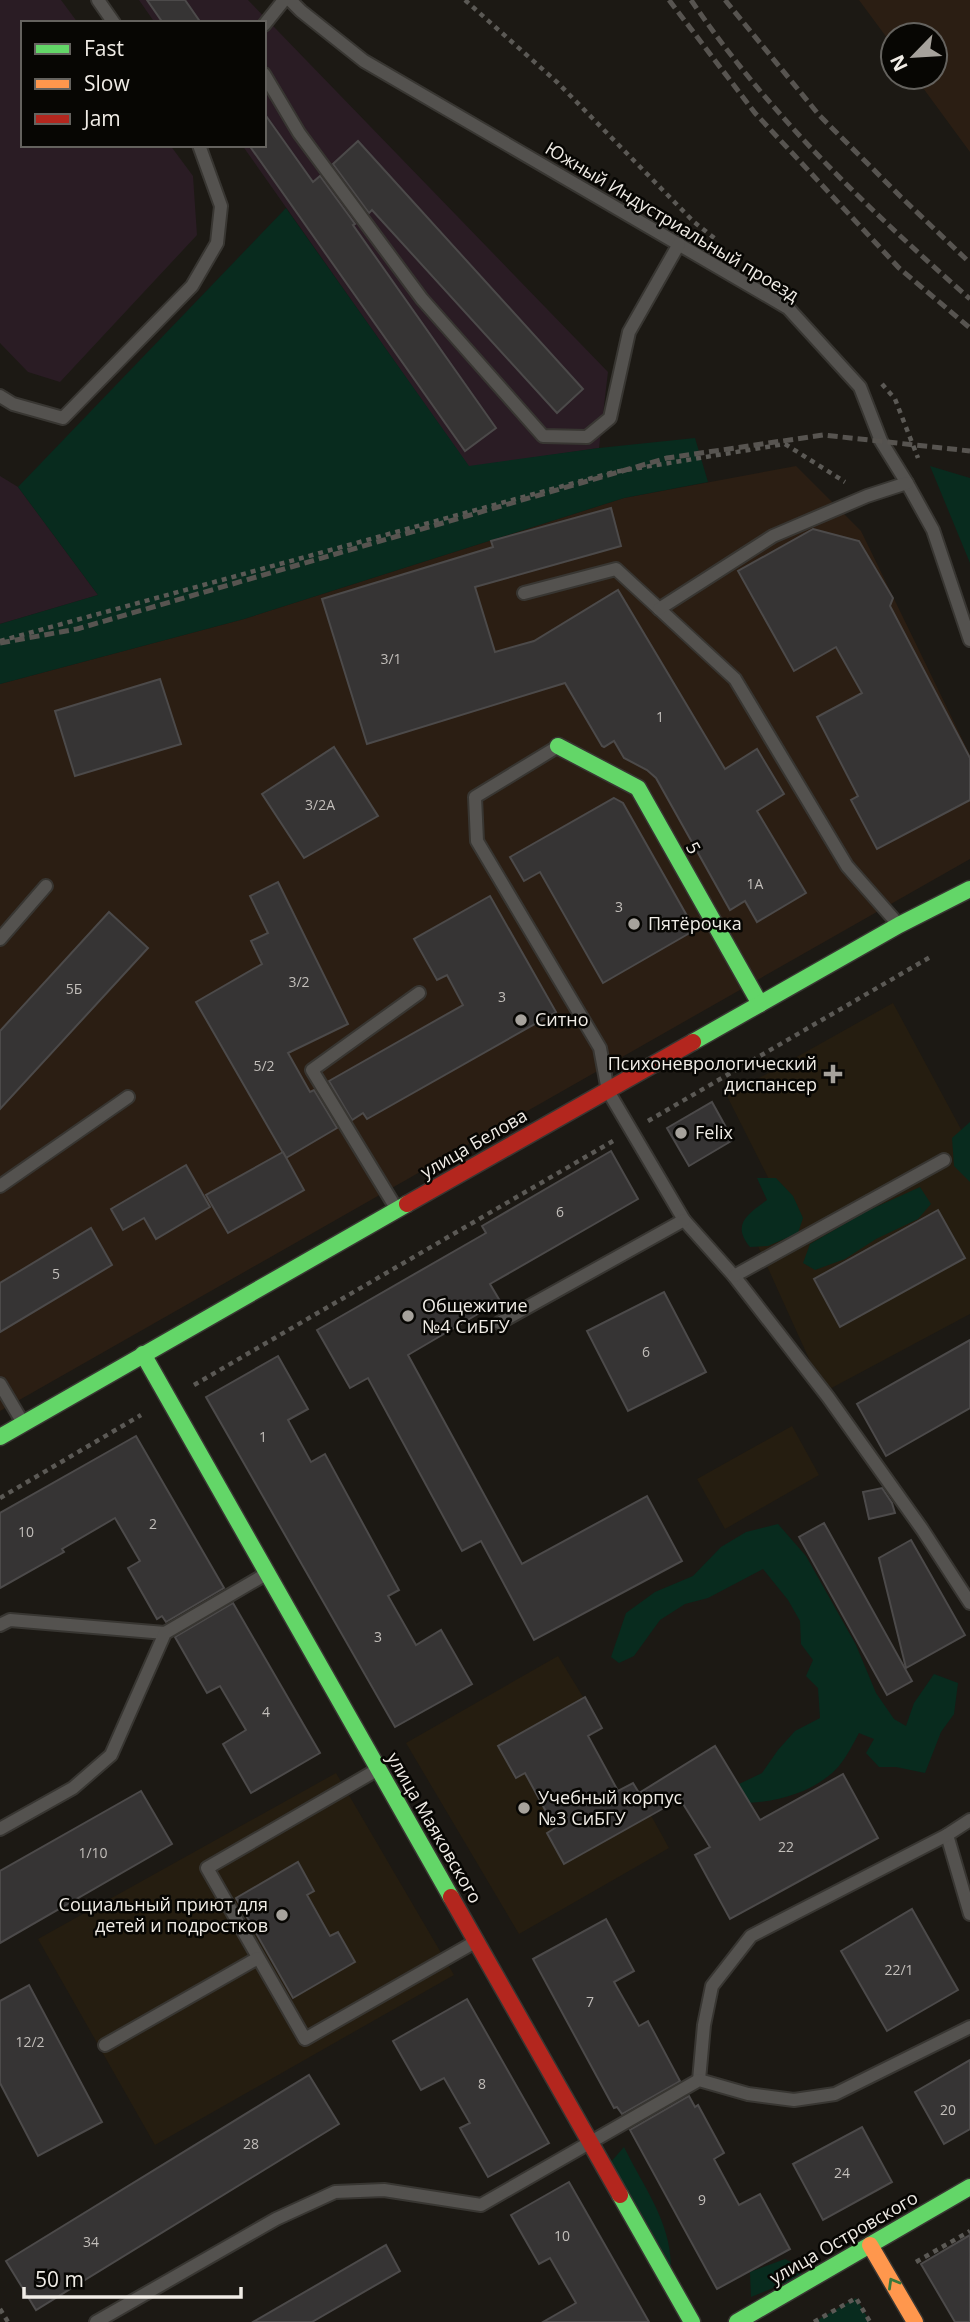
<svg xmlns="http://www.w3.org/2000/svg" width="970" height="2322" viewBox="0 0 970 2322" font-family="'Open Sans',sans-serif">
<rect width="100%" height="100%" fill="#1c1914"/>
<g fill="#2b1e13">
<path d="M859,0h111v152l-55,-75h20v-42h-42v11z"/>
<path d="M796,466l65,65 109,224v104l-970,552v-727l244,-65 380,-121z"/>
</g>
<g fill="#2a1c24">
<path d="M0,0h61l17,23h-55v122h147l23,31 4,59 -137,147 -32,-10 -28,-29z"/>
<path d="M139,0h109l360,372 -9,76 -130,19 -227,-322h22v-122h-109z"/>
<path d="M0,476l18,11 80,108 -98,29z"/>
</g>
<g fill="#251d10">
<path d="M893,1003l77,143v168l-146,78 -71,-157 35,-18 -61,-121z"/>
<path d="M792,1426l27,49 -94,54 -28,-50z"/>
<path d="M558,1656l44,72 -14,9 30,54 15,-8 36,65 -150,86 -113,-191z"/>
<path d="M336,1773l118,202 -299,170 -117,-206z"/>
</g>
<g fill="#082b1e">
<path d="M286,208l183,258 130,-18 96,-10 13,44 -84,16 -380,121 -244,65v-60l98,-29 -80,-108z"/>
<path d="M930,466l40,12v86v-1z"/>
<path d="M970,1122v60l-16,-16 -2,-28z"/>
<path d="M757,1178h19l17,18 10,22 -5,15 -30,13 -18,1c-19,-23 -2,-33 17,-47z"/>
<path d="M920,1187l11,17 -13,15 -42,20 -31,20 -30,11 -12,-7 7,-19 57,-33z"/>
<path d="M778,1524l28,32 50,89 20,48 18,26 12,7 8,-23 20,-29 24,9 -4,31 -13,18 -16,41 -29,-6h-17l-13,-14 8,-14 -15,-6c-6,11 -12,23 -20,33 -22,25 -62,37 -95,37l-5,-19 23,-11 16,-23 17,-19 25,-13 -2,-30 -12,-12 7,-16 -12,-16 -1,-23 -12,-21 -25,-31 -55,29 -23,6 -25,16 -26,36 -15,7 -8,-6 15,-44 29,-21 38,-16 28,-29 25,-15z"/>
<path d="M624,2147c19,39 47,75 47,120l-61,-104z"/>
<path d="M785,2259l14,7 3,10 -51,21 -1,-25z"/>
<path d="M856,2298l14,24h-56z"/>
</g>
<g fill="#363434" stroke="#4c4a4a" stroke-width="2">
<path d="M147,0h38l16,23h-38z"/>
<path d="M264,113l49,69 7,-6 35,48 -2,1 143,203 -31,23 -216,-306h15z"/>
<path d="M358,141l225,248 -26,24 -185,-203 -3,3 -36,-49z"/>
<path d="M611,508l10,38 -146,41 20,65 39,-11 84,-51 107,179 32,-20 27,45 -27,17 49,82 -49,29 -12,-21 -15,9 -74,-132 -9,-8 -23,-12 -10,-17 -10,6 -2,-1 -37,-63 -198,61 -45,-145 171,-52 -2,-6z"/>
<path d="M813,529l46,12 34,57 -3,8 80,152v42l-93,49 -26,-49 7,-4 -41,-79 45,-24 -26,-46 -42,24 -56,-100z"/>
<path d="M160,679l21,65 -106,32 -20,-65z"/>
<path d="M334,747l44,69 -74,42 -42,-64z"/>
<path d="M614,798l9,5 72,127 -92,53 -63,-111 -16,9 -14,-24z"/>
<path d="M278,882l70,142 -60,29 22,39 4,-2 23,38 -51,30 -90,-156 66,-38 -11,-23 17,-8 -18,-37z"/>
<path d="M490,896l66,116 -189,107 -4,-6 -11,7 -23,-39 134,-76 -16,-30 -10,5 -23,-41z"/>
<path d="M109,912l39,36 -148,161v-78z"/>
<path d="M712,1102l21,38 -44,26 -22,-38z"/>
<path d="M611,1151l27,48 -148,85 10,17 -92,54 114,209 125,-68 35,65 -148,79 -53,-99 -19,10 -94,-173 -18,10 -33,-58 169,-97 -4,-7z"/>
<path d="M283,1152l21,38 -76,43 -22,-38z"/>
<path d="M186,1165l24,42 -54,32 -12,-21 -21,12 -12,-21z"/>
<path d="M938,1210l27,48 -125,69 -26,-48z"/>
<path d="M91,1228l21,37 -112,67v-49z"/>
<path d="M664,1292l42,80 -78,39 -41,-80z"/>
<path d="M970,1340v68l-84,48 -29,-52z"/>
<path d="M278,1356l30,53 -20,11 23,42 14,-8 74,136 -11,6 28,49 25,-15 31,54 -77,43 -189,-330z"/>
<path d="M136,1436l88,152 -58,34 -4,-6 -5,3 -29,-51 12,-7 -25,-43 -53,31 2,3 -64,36v-75z"/>
<path d="M882,1488l10,15 3,10 -26,6 -6,-27z"/>
<path d="M824,1523l88,158 -25,14 -88,-158z"/>
<path d="M911,1540l54,95 -59,33 -27,-110z"/>
<path d="M233,1603l87,150 -69,40 -28,-49 23,-14 -26,-44 -13,7 -32,-56z"/>
<path d="M585,1697l17,31 -14,8 30,55 15,-8 6,10 76,-47 45,74 83,-46 35,64 -148,81 -35,-64 15,-8 -30,-48 -116,65 -17,-31 8,-5 -30,-55 -9,5 -18,-32z"/>
<path d="M141,1791l31,53 -172,99v-72z"/>
<path d="M298,1862l16,29 -7,4 23,41 8,-4 17,30 -62,36 -57,-100z"/>
<path d="M912,1909l46,81 -71,41 -46,-80z"/>
<path d="M606,1919l28,52 -20,11 25,44 9,-5 32,60 -58,33 -5,-7 -3,1 -81,-149z"/>
<path d="M29,1985l73,137 -64,34 -38,-73v-82z"/>
<path d="M467,1999l82,144 -61,34 -28,-49 10,-5 -26,-45 -23,12 -28,-49z"/>
<path d="M970,2060v69l-26,15 -29,-52z"/>
<path d="M309,2075l30,49 -303,186 -30,-49z"/>
<path d="M689,2096l6,11 3,-2 26,48 -10,6 25,46 21,-11 30,55 -73,40 -87,-159z"/>
<path d="M862,2127l30,55 -69,38 -30,-56z"/>
<path d="M569,2182l80,140h-106l33,-19 -26,-45 -11,6 -28,-49z"/>
<path d="M970,2235v87h-15l-34,-58z"/>
<path d="M386,2245l14,26 -88,51h-59z"/>
</g>
<g fill="none" stroke-linecap="round" stroke-linejoin="round">
<defs>
<g id="lane">
<path d="M98,0l16,23"/>
<path d="M290,0l11,11 63,50 424,247 72,79 21,54 26,42 26,47 37,110"/>
<path d="M264,25l20,-25"/>
<path d="M264,74l35,59 123,166 121,137 44,1 23,-19 19,-86 50,-88"/>
<path d="M0,396l13,8 50,14 129,-132 25,-43 4,-37 -22,-61"/>
<path d="M524,593l92,-24 119,110 112,187 51,58"/>
<path d="M659,609l114,-73 94,-40 40,-13"/>
<path d="M557,747l-82,50 2,44 123,207 8,43 76,129 50,56 94,121 94,132 48,74"/>
<path d="M0,939l46,-53"/>
<path d="M0,1186l128,-89"/>
<path d="M396,1208l-84,-138 107,-77"/>
<path d="M734,1276l210,-116"/>
<path d="M499,1323l185,-103"/>
<path d="M0,1384l23,39"/>
<path d="M0,1625l10,-5 155,13"/>
<path d="M375,1771l-168,97 98,171 170,-97"/>
<path d="M0,1829l73,-41 38,-33 54,-122 101,-59"/>
<path d="M947,1835l23,79"/>
<path d="M105,2045l153,-87"/>
<path d="M699,2080l5,-55 8,-39 39,-50 196,-101 23,-15"/>
<path d="M96,2322l180,-103 59,-27 49,-2 97,15 218,-125 49,14 46,6 41,-6 135,-67"/>
</g>
<g id="fast">
<path d="M558,746l80,42 122,216"/>
<path d="M693,1042l206,-117 71,-36"/>
<path d="M143,1354l308,543"/>
<path d="M0,1437l407,-233"/>
<path d="M620,2195l72,127"/>
<path d="M737,2322l233,-135"/>
</g>
<path id="slow" d="M870,2245l45,77"/>
<g id="jam">
<path d="M407,1204l286,-162"/>
<path d="M451,1897l169,298"/>
</g>
</defs>
<use href="#lane" stroke="#383632" stroke-width="16"/>
<use href="#fast" stroke="#383632" stroke-width="19"/>
<use href="#slow" stroke="#383632" stroke-width="19"/>
<use href="#jam" stroke="#383632" stroke-width="19"/>
<g stroke="#5b5955" stroke-width="4.5" stroke-dasharray="5 5" stroke-linecap="butt">
<path d="M465,0l93,83 136,139 24,19"/>
<path d="M882,384l13,15 23,59"/>
<path d="M0,641l614,-169 171,-28 60,38"/>
<path d="M648,1121l284,-165"/>
<path d="M194,1385l419,-244"/>
<path d="M0,1498l141,-83"/>
<path d="M916,2262l54,-31"/>
<path d="M0,2309l8,13"/>
<path d="M814,2322l42,-24 14,24"/>
</g>
<use href="#lane" stroke="#54524f" stroke-width="12"/>
<use href="#fast" stroke="#63d668" stroke-width="16"/>
<use href="#slow" stroke="#ff974d" stroke-width="16"/>
<use href="#jam" stroke="#b3261e" stroke-width="16"/>
<g stroke="#575450" stroke-width="5" stroke-dasharray="10 5" stroke-linecap="butt">
<path d="M669,0l86,113 144,155 71,60"/>
<path d="M691,0c79,116 175,207 279,299"/>
<path d="M725,0l94,115 82,82 69,66"/>
<path d="M0,643l77,-14 590,-171 156,-23 147,16"/>
</g>
</g>
<defs><path id="oneway-chevron" d="M-2-3.5L2.5 0L-2 3.5" fill="none" stroke-width="1.6" stroke-linecap="round" stroke-linejoin="round" transform="scale(1.75)"/></defs>
<use stroke="#3a783b" href="#oneway-chevron" transform="translate(893 2283) rotate(-120)"/>
<g fill="#a6a29c" stroke="#070603" stroke-width="2.5">
<circle cx="634" cy="924" r="7"/>
<circle cx="521" cy="1020" r="7"/>
<path d="M829.5 1063.5h7v7h7v7h-7v7h-7v-7h-7v-7h7z"/>
<circle cx="681" cy="1133" r="7"/>
<circle cx="408" cy="1316" r="7"/>
<circle cx="524" cy="1808" r="7"/>
<circle cx="282" cy="1915" r="7"/>
</g>
<g text-anchor="middle" stroke-width="5" stroke-linejoin="round" paint-order="stroke">
<g font-size="14" fill="#c2beba">
<text x="391" y="664">3/1</text>
<text x="660" y="722">1</text>
<text x="320" y="810">3/2А</text>
<text x="755" y="889">1А</text>
<text x="619" y="912">3</text>
<text x="299" y="987">3/2</text>
<text x="74" y="994">5Б</text>
<text x="502" y="1002">3</text>
<text x="264" y="1071">5/2</text>
<text x="560" y="1217">6</text>
<text x="56" y="1279">5</text>
<text x="646" y="1357">6</text>
<text x="263" y="1442">1</text>
<text x="153" y="1529">2</text>
<text x="26" y="1537">10</text>
<text x="378" y="1642">3</text>
<text x="266" y="1717">4</text>
<text x="786" y="1852">22</text>
<text x="93" y="1858">1/10</text>
<text x="899" y="1975">22/1</text>
<text x="590" y="2007">7</text>
<text x="30" y="2047">12/2</text>
<text x="482" y="2089">8</text>
<text x="948" y="2115">20</text>
<text x="251" y="2149">28</text>
<text x="842" y="2178">24</text>
<text x="702" y="2205">9</text>
<text x="562" y="2241">10</text>
<text x="91" y="2247">34</text>
</g>
<g font-size="18" fill="#f0ece6" stroke="#070603">
<text transform="translate(672 222) rotate(31)" y="6">Южный Индустриальный проезд</text>
<text transform="translate(693 848) rotate(61)" y="6">5</text>
<text transform="translate(474 1144) rotate(-30)" y="6">улица Белова</text>
<text transform="translate(434 1828) rotate(60)" y="6">улица Маяковского</text>
<text transform="translate(844 2238) rotate(-30)" y="6">улица Островского</text>
</g>
<g font-size="18" fill="#f0ece6" stroke="#070603" text-anchor="start">
<text x="648" y="930">Пятёрочка</text>
<text x="535" y="1026">Ситно</text>
<text x="817" y="1070" text-anchor="end">Психоневрологический<tspan x="817" dy="21">диспансер</tspan></text>
<text x="695" y="1139">Felix</text>
<text x="422" y="1312">Общежитие<tspan x="422" dy="21">№4 СиБГУ</tspan></text>
<text x="538" y="1804">Учебный корпус<tspan x="538" dy="21">№3 СиБГУ</tspan></text>
<text x="268" y="1911" text-anchor="end">Социальный приют для<tspan x="268" dy="21">детей и подростков</tspan></text>
</g>
</g>
<rect x="21" y="21" width="245" height="126" fill="#070603" stroke="#64625e" stroke-width="2"/>
<rect x="35" y="44" width="35" height="10" fill="#63d668" stroke="#64625e" stroke-width="2"/>
<text x="84" y="56" font-size="21" fill="#f0ece6">Fast</text>
<rect x="35" y="79" width="35" height="10" fill="#ff974d" stroke="#64625e" stroke-width="2"/>
<text x="84" y="91" font-size="21" fill="#f0ece6">Slow</text>
<rect x="35" y="114" width="35" height="10" fill="#b3261e" stroke="#64625e" stroke-width="2"/>
<text x="84" y="126" font-size="21" fill="#f0ece6">Jam</text>
<g transform="translate(914 56) rotate(245)"><circle r="33" fill="#070603" stroke="#64625e" stroke-width="2"/>
<path d="M0-5L12 26L0 18L-12 26Z" fill="#a6a29c"/>
<text y="-10" font-size="19" font-weight="bold" text-anchor="middle" fill="#f0ece6">N</text>
</g>
<path d="M24 2287v10h217v-10" fill="none" stroke="#f0ece6" stroke-width="3.5"/>
<text x="35" y="2287" font-size="21" fill="#f0ece6" stroke="#070603" stroke-width="5" paint-order="stroke">50 m</text>
</svg>
